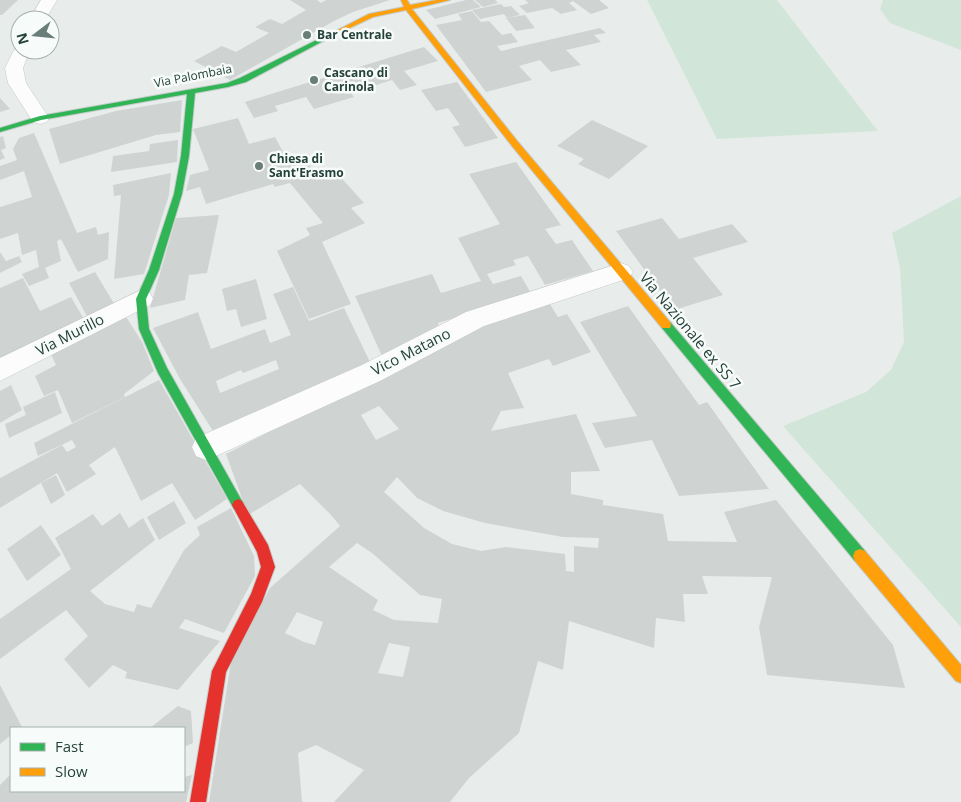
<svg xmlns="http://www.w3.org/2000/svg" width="961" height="802" viewBox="0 0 961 802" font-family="'Open Sans',sans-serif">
<rect width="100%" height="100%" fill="#e8edeb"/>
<g fill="#d1e6d8">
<path d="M647,0h130l101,131 -161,8z"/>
<path d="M883,0h78v50l-71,-27 -10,-14z"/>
<path d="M961,196v431l-178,-201 83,-34 25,-22 13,-28 -4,-74 -8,-35z"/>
</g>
<g fill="#cfd4d2" fill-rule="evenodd">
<path d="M0,0h18l-16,15h-2z"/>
<path d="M290,0h27l4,3 5,-3h64l-37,12 -19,9 -104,59 -36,-19 28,-15 14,6 33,-19 -14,-6 15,-8 12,5 24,-14z"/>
<path d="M466,0h7l8,7 -46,12 -9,-9z"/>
<path d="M475,0h20l3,3 -15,4z"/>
<path d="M525,0h74l10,8 -18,6 -18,-13 -4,2 8,7 -16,4 -9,-6 -25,5 -8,-7 10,-3z"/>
<path d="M501,4l3,3 7,-1 9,9 -13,3 -3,-4 -24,5 -8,-9z"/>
<path d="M472,11l9,11 8,-1 13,14 9,-2 7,9 -21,4 4,5 99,-23 6,5 -12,2 7,7 -35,8 15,15 -30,7 -11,-12 -21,6 13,14 -46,12 -50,-67 26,-5 -4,-6z"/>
<path d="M525,15l10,13 -19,3 -10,-13z"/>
<path d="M424,47l14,14 -34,10 13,14 -17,5 -8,-10 -41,13 3,4 -40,12 -8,-12 -31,9 3,5 -24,7 -9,-16z"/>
<path d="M457,82l41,56 -33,9 -13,-20 8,-2 -12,-17 -12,3 -15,-21z"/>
<path d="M0,98l10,11 -10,3z"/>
<path d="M182,100l-2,32 -24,3 -96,29 -11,-35 67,-18z"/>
<path d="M238,118l11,26 26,-7 13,24 16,-6 10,18 4,-2 6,6 12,-5 28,31 -13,5 14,15 -43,19 29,62 -42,15 -32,-68 33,-16 -4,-7 17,-5 -33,-40 -15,4 -2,-3 -67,20 -6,-17 -14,4 4,-16 19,-5 -16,-41z"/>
<path d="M592,120l56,26 -39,33 -31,-15 6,-5 -27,-13z"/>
<path d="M34,133l43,100 19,-6 2,8 11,-3 -1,27 -30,13 -17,-33 -4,2 4,20 -16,7 4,10 -20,8 -7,-12 17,-7 -3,-17 -14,5 -4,-22 -18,6v-32l32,-10 -8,-26 -24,9v-14l17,-6 -4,-11 6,-11z"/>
<path d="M3,136l3,12 -5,2 4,8 -5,2v-23z"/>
<path d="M178,140l-1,22 -66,10 2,-16 36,-5 1,-7z"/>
<path d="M516,162l45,63 -16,4 11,15 16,-4 21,31 -48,14 -17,-29 -15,4 3,5 -29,9 6,10 28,-8 11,19 -94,28 3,9 -59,24 -27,-60 77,-22 9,19 40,-12 -23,-43 42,-14 -31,-50z"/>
<path d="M171,173l-2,22 -25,79 -30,5 7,-84 -7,1 -1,-11z"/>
<path d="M219,215l-12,58 -18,2 -4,25 -35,8 26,-90z"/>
<path d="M662,218l17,21 53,-15 16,18 -55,16 30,37 -49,15 -58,-79z"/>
<path d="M0,252l6,9 13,-5 3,6 -22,11z"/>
<path d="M95,272l20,33 -27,13 -19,-35z"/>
<path d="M23,278l17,33 31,-14 14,24 -85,43v-76z"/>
<path d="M256,279l11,40 -26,8 -5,-18 -9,2 -5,-22z"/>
<path d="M293,287l16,34 35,-13 26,54 -157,69 -33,-52 -27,-51 45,-16 13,37 54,-20 5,14 21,-8 -18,-41zM276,360l3,9 -59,24 -4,-12 25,-11 2,3z"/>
<path d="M548,301l10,16 9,-3 24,38 -38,14 -4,-7 -41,14 16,35 -23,3 -10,20 85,-17 24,57 -29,1v22l32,6v5l60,9 5,27 69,1 -13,-30 52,-12 117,145 12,43 -138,-13 -8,-48 13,-50 -70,-1 6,18h-25l2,28 -29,-4 -2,30 -85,-27 -6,49 -25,-9 -19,72 -50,45 -19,24h-116l30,-32 -48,-25 -18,8 4,49h-93l22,-140 39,-74 70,-62 -8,-10 -32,-32 -52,31 -22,-61 236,-121zM379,406l20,23 -23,11 -15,-25zM397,477l20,21 26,13 42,12 78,14 36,1 -1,10 -24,-2v26l-8,-1 -1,-17 -59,-7 -25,4 -29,-7 -28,-16 -40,-36zM357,543l15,10 48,42 22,4 -4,24 -44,-3 -21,-10 5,-10 -49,-33zM297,612l26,10 -8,23 -11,-3 -19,-9zM389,643l21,4 -7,30 -25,-4z"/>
<path d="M628,306l71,99 8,-3 62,87 -90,7 -27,-56 -47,8 -13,-25 45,-7 -57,-94z"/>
<path d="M123,312l19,30 12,29 -30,23 1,3 -53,26 -14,-33 -14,6 -9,-20 21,-11 -7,-15z"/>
<path d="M159,380l68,119 -32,21 -23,-37 -31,18 -26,-54 -26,18 7,9 -29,18 -10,-19 -57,35v-30l62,-33 5,7 9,-5 -4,-7 -34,16 -4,-13z"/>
<path d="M11,385l11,25 -22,13v-32z"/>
<path d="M55,392l7,21 -53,25 -4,-14 21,-9 -3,-8z"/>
<path d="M56,475l9,20 -14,9 -10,-21z"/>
<path d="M174,501l12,22 -27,17 -12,-23z"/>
<path d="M231,508l23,48 1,20 -31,57 -39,-14 -6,9 41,13 -42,49 -53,-12 2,-6 -14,-7 -24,23 -25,-29 24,-23 -22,-26 -66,49v-40l71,-50 -16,-31 38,-24 9,12 18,-13 9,15 14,-10 12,22 -65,51 15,13 29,8 3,-8 14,4 33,-58 16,-15 -3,-8z"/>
<path d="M41,525l20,30 -34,26 -20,-32z"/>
<path d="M0,685l22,42 -11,1v7l-11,9z"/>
<path d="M178,706l13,5 2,32 -9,4v-19h-34z"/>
<path d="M11,774v17h173v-14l8,-2 -6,27h-186v-17z"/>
</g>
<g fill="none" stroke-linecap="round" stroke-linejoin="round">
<defs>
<g id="street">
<path d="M41,0h16l-12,20h-16z"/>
<path d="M20,45v5h10l-7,18 3,15 23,35 -2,4 -7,2 -7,-2 -25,-39 -3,-15 9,-18z"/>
<path d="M621,263l8,3 4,6 -4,6 -145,48 -104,55 -164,75 -10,4 -10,-4 -4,-9 4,-9 166,-73 104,-53z"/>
<path d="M141,290l9,3 3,6 -3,6 -150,76v-23z"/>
</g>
<g id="fast">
<path d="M337,30l5,1 -96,51 -18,5 -33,6 -6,63 -7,38 -23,76 -13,29 3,30 18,39 75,133 2,4 -2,4 -4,2 -4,-2 -76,-136 -19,-44 -3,-30 13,-29 25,-76 7,-38 6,-62 -146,26 -41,12v-4l40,-12 187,-33 13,-5z"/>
<path d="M666,321l4,1 195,229 2,5 -2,5 -5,2 -5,-2 -193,-233 -1,-3z"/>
</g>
<g id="slow">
<path d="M401,0h6l3,5 27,-5h13l-38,9 106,133 152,180 1,3 -1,3h-8l-150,-182 -106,-136 -33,7 -32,15 -5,-1 33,-17 35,-7z"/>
<path d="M860,549l5,2 96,114v18l-5,-2 -101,-120 -2,-5 2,-5z"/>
</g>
<path id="jam" d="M238,499l4,2 26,44 7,22 -13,35 -36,70 -20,130h-16l22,-131 39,-77 10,-27 -4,-15 -25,-47 2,-4z"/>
</defs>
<use href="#street" stroke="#c5cac8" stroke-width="1"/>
<use href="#fast" stroke="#c3cbc8" stroke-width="2"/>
<use href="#slow" stroke="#c3cbc8" stroke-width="2"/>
<use href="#jam" stroke="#c3cbc8" stroke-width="2"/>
<use href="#street" fill="#fcfcfc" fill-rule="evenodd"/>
<use href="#fast" fill="#30b455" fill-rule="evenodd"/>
<use href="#slow" fill="#ff9f0a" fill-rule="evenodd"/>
<use href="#jam" fill="#e5322d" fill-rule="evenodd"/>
</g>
<g fill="#697e78" stroke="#f7fbf9" stroke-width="2">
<circle cx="307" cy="35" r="5"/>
<circle cx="314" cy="80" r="5"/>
<circle cx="259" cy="166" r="5"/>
</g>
<g text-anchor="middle" stroke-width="5" stroke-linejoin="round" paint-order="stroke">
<g font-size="12" font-weight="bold" fill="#24423a" stroke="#f7fbf9" text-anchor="start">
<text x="317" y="39">Bar Centrale</text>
<text x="324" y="77">Cascano di<tspan x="324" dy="14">Carinola</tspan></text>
<text x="269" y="163">Chiesa di<tspan x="269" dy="14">Sant'Erasmo</tspan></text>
</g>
<g font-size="12" fill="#24423a" stroke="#f7fbf9">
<text transform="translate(193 76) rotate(-11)" y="4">Via Palombaia</text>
</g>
<g font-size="15" fill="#24423a" stroke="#f7fbf9">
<text transform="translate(690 331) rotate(50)" y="5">Via Nazionale ex SS 7</text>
<text transform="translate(70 335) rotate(-27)" y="5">Via Murillo</text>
<text transform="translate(411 352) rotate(-27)" y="5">Vico Matano</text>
</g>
</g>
<rect x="10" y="727" width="175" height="65" fill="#f7fbf9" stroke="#a3b1ad"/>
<rect x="20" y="743" width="25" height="8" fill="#30b455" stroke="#a3b1ad"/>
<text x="55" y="752" font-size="15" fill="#24423a">Fast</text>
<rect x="20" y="768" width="25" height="8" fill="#ff9f0a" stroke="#a3b1ad"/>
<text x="55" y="777" font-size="15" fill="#24423a">Slow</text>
<g transform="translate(35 35) rotate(254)"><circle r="24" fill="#f7fbf9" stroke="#a3b1ad"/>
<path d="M0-4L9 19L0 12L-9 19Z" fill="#697e78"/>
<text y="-8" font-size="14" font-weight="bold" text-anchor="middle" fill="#24423a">N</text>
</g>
</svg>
